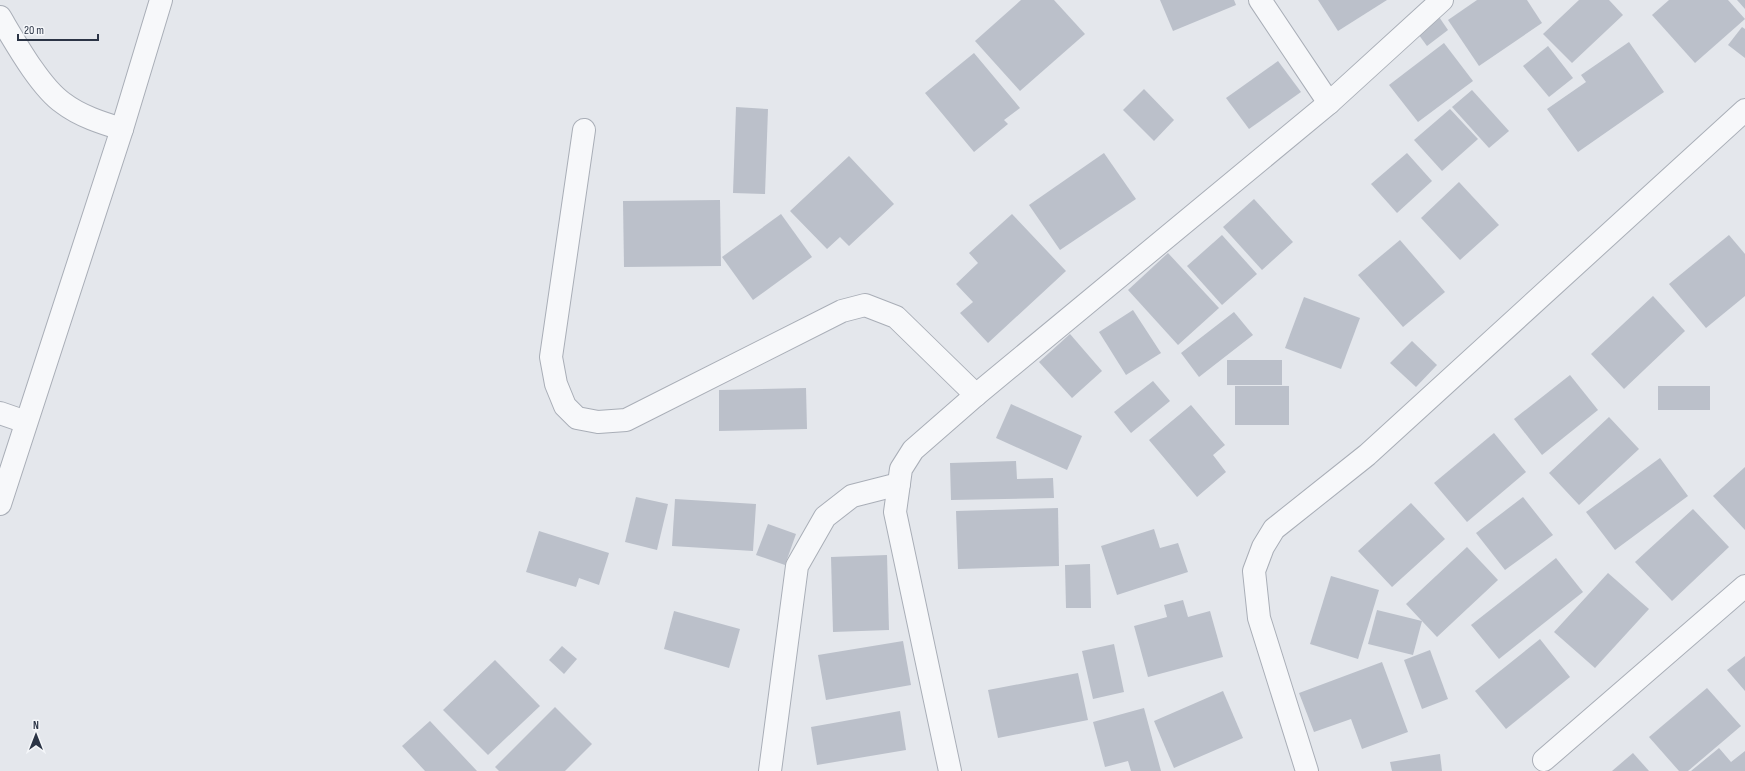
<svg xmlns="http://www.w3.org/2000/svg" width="1745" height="771" viewBox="0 0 1745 771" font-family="'Sofia Sans Condensed',sans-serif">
<rect width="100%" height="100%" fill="#e4e7ec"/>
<g fill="#bbc0ca">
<path d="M1021,0h33l31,34 -65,57 -45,-50z"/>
<path d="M1160,0h74l2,5 -63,26z"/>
<path d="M1318,0h69l-49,31z"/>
<path d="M1477,0h50l15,23 -63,43 -31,-46z"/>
<path d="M1579,0h30l14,15 -51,48 -29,-29z"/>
<path d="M1669,0h59l17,19 -50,44 -43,-48z"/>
<path d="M1737,0h8v9z"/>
<path d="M1435,11l13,19 -21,16 -14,-19z"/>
<path d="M1742,27l3,2v29l-17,-13z"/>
<path d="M1629,42l35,50 -86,60 -31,-43 39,-27 -5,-7z"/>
<path d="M1444,43l29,38 -55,41 -29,-37z"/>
<path d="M1548,46l25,32 -24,19 -26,-31z"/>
<path d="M974,53l46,55 -16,12 4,4 -34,28 -49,-59z"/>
<path d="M1278,61l23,31 -52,37 -23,-31z"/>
<path d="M1144,89l30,31 -20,21 -31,-31z"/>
<path d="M1472,90l37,41 -20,17 -37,-41z"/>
<path d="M736,107l32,2 -3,85 -32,-1z"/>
<path d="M1450,109l28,30 -36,32 -28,-31z"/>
<path d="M1104,153l32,46 -76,51 -31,-45z"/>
<path d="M1407,153l25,28 -35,32 -26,-29z"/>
<path d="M849,156l45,48 -45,42 -9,-9 -13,12 -37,-38z"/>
<path d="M1459,182l40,43 -39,35 -39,-42z"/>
<path d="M1254,199l39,43 -31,28 -39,-43z"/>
<path d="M720,200l1,66 -97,1 -1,-66z"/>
<path d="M781,214l31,43 -59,43 -31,-43z"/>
<path d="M1012,214l54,57 -78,72 -28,-30 13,-11 -17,-18 22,-21 -9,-10z"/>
<path d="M1222,235l35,39 -35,31 -35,-39z"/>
<path d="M1729,235l16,19v42l-39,32 -37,-44z"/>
<path d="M1400,240l45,52 -42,35 -45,-52z"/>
<path d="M1168,253l51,55 -41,37 -50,-55z"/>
<path d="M1653,296l32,35 -61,58 -33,-35z"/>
<path d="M1304,297l56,21 -19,51 -56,-21z"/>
<path d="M1133,310l28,43 -35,22 -27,-43z"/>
<path d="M1234,312l19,23 -54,42 -18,-24z"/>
<path d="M1070,334l32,37 -30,27 -33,-36z"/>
<path d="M1412,341l25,24 -21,22 -26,-24z"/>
<rect x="1227" y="360" width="55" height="25"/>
<path d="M1570,375l28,35 -56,45 -28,-36z"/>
<path d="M1153,381l17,20 -39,32 -17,-21z"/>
<rect x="1235" y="386" width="54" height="39"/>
<rect x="1658" y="386" width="52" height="24"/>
<path d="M806,388l1,41 -88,2v-41z"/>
<path d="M1011,404l71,32 -15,34 -71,-32z"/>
<path d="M1191,405l34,40 -12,10 13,17 -29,25 -48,-57z"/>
<path d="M1609,417l30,32 -60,56 -30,-32z"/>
<path d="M1494,433l32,39 -59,50 -33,-39z"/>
<path d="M1660,458l28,38 -73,54 -29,-38z"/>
<path d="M1016,461l1,18 36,-1 1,20 -103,2 -1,-37z"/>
<path d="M1745,467v63l-32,-34z"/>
<path d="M636,497l32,7 -11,46 -32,-8z"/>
<path d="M1523,497l30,38 -48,35 -29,-37z"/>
<path d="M675,499l81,5 -3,47 -81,-5z"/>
<path d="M1411,503l34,36 -53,48 -34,-36z"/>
<path d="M1058,508l1,58 -101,3 -2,-58z"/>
<path d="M1693,509l36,38 -57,54 -37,-39z"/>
<path d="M768,524l28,10 -11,31 -29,-10z"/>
<path d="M1154,529l6,19 18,-5 10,29 -71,23 -16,-49z"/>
<path d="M539,531l70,22 -10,32 -20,-7 -3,9 -50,-15z"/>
<path d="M1467,547l31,33 -61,57 -31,-33z"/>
<path d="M887,555l2,75 -56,2 -2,-75z"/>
<path d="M1556,558l27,34 -84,67 -28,-34z"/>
<path d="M1090,564l1,44h-25l-1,-43z"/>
<path d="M1608,573l41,36 -54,59 -41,-36z"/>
<path d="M1331,576l48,14 -21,69 -48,-15z"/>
<path d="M1183,600l5,17 22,-6 13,46 -75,20 -14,-51 33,-9 -3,-12z"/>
<path d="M1377,610l45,11 -9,34 -45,-11z"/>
<path d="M674,611l66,18 -11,39 -65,-19z"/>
<path d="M1540,639l30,38 -64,52 -31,-38z"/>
<path d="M903,641l8,44 -85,15 -8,-45z"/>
<path d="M1114,644l10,48 -31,7 -11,-48z"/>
<path d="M562,646l15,13 -13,15 -15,-14z"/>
<path d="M1430,650l18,49 -26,10 -18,-49z"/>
<path d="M1745,656v35l-18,-21z"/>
<path d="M495,660l45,46 -52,49 -45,-45z"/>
<path d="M1382,662l26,70 -46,17 -11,-30 -37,13 -15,-39z"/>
<path d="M1078,673l10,47 -90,18 -10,-48z"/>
<path d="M1707,688l34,38 -53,45h-9l-30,-34z"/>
<path d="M1223,691l20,47 -69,30 -20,-47z"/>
<path d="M555,707l37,37 -27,27h-66l-4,-4z"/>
<path d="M1144,708l17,63h-30l-3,-10 -23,6 -12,-45z"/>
<path d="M900,711l6,39 -89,15 -6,-38z"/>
<path d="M430,721l47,50h-52l-23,-25z"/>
<path d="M1719,748l12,14 14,-11v20h-54z"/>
<path d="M1633,753l16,18h-37z"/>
<path d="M1440,754l2,17h-50l-2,-9z"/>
</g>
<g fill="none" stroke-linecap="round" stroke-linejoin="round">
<defs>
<g id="street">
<path d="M1260,0l69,103"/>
<path d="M0,17c15,25 40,70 63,86 17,13 39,20 59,26"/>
<path d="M584,130l-33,227 5,27 9,22 12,12 21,4 28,-2 216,-109 23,-6 31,12 80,78"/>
<path d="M0,413l26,9"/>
<path d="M0,504l122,-375 39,-129"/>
<path d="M1544,760l201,-174"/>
<path d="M770,771l27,-205 28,-49 27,-21 47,-12"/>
<path d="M950,771l-55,-259 6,-43 12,-19 63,-55 353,-292 113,-103"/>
<path d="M1307,771l-48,-153 -5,-47 9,-24 11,-18 93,-74 378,-345"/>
</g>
</defs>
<use href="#street" stroke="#a9aeb7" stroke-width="24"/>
<use href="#street" stroke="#f7f8fa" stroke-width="22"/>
</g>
<g transform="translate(36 735)" stroke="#f4f6f9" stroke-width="3" paint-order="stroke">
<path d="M0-3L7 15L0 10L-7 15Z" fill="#2b3445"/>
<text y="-6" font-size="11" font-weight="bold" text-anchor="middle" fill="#2b3445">N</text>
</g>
<path d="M18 34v6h80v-6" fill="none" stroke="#2b3445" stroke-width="2"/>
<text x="24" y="34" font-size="12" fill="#2b3445" stroke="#f4f6f9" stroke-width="3" paint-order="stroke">20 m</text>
</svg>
